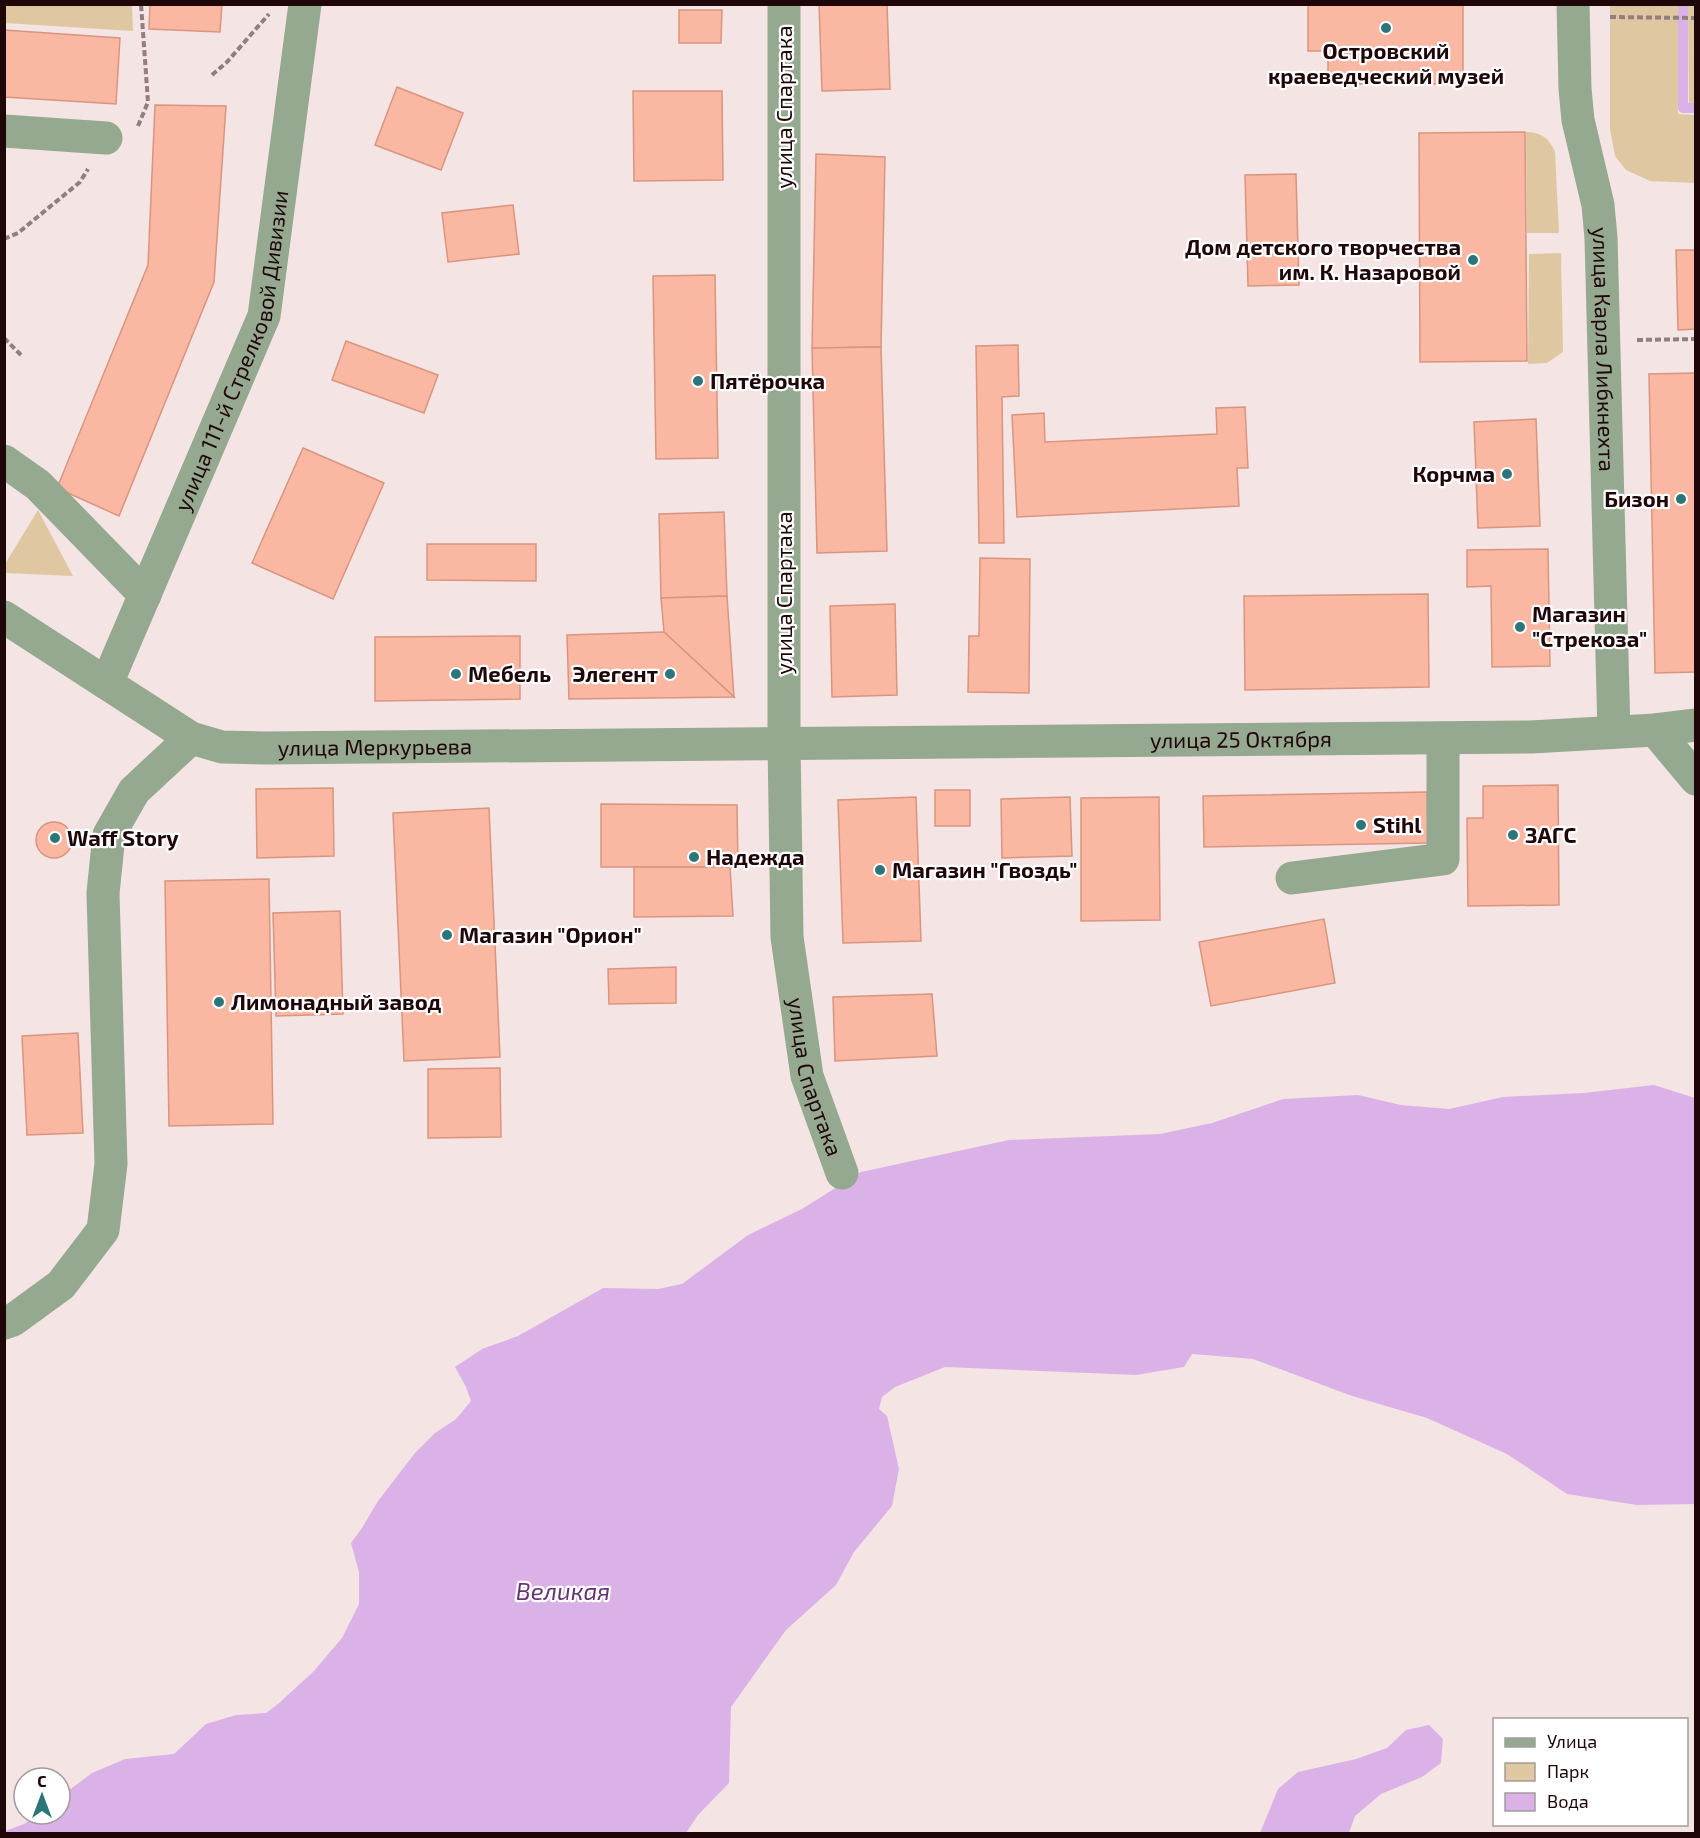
<svg xmlns="http://www.w3.org/2000/svg" width="1700" height="1838" viewBox="0 0 1700 1838" font-family="'Exo 2',sans-serif">
<rect width="100%" height="100%" fill="#f4e4e4"/>
<g fill="#dfc7a1">
<path d="M4,5h128l1,26 -128,-8z"/>
<path d="M1610,5h68v109l17,1v68l-45,-2 -24,-11 -11,-14 -5,-27z"/>
<path d="M1688,5h7v103h-6z"/>
<path d="M1526,132c15,0 23,6 29,20l4,81h-32z"/>
<path d="M1561,253l2,99 -16,11 -19,1 1,-110z"/>
<path d="M38,510l35,66 -68,-3v-9z"/>
</g>
<g fill="#dbb2e7">
<path d="M1654,1085l41,13v406l-58,1 -70,-11 -60,-40 -80,-36 -75,-22 -99,-37 -61,-5 -8,13 -48,8 -191,-8 -50,20 -13,10 -3,12 8,7 12,53 -7,37 -38,46 -18,33 -50,45 -55,77 -2,76 -31,32 -12,18 -681,1v-3l19,-7 14,-10h22v-17l32,-24 33,-14 49,-5 32,-30 30,-9 30,-2 12,-9 35,-32 29,-34 17,-34v-32l-8,-29 11,-15 16,-27 37,-48 20,-20 21,-14 15,-18 -5,-14 -11,-20 27,-18 36,-13 85,-48 55,1 24,-5 66,-49 54,-26 59,-37 148,-32 151,-6 52,-11 71,-24 75,-4 43,10 48,4 54,-12 81,-4z"/>
<path d="M1429,1725l14,14 -2,24 -19,14 -41,17 -26,22 -6,17h-89l18,-44 20,-17 58,-13 31,-11 19,-18z"/>
</g>
<g fill="none" stroke-linecap="round" stroke-linejoin="round">
<path stroke="#dbb2e7" stroke-width="10" d="M1683,4v104h13"/>
</g>
<g fill="#fab7a1" stroke="#d9957f" stroke-width="1.5">
<path d="M150,4h72l-2,28 -71,-3z"/>
<path d="M819,4h68l3,85 -68,2z"/>
<path d="M1308,4h155v80h-135v-33h-20z"/>
<path d="M679,10h43l-1,33h-42z"/>
<path d="M4,30l116,8 -4,66 -112,-7z"/>
<path d="M397,87l66,26 -22,57 -66,-25z"/>
<path d="M633,91h89l1,89 -89,1z"/>
<path d="M155,105l71,1 -12,176 -95,234 -62,-28 91,-223z"/>
<path d="M1525,132l2,229 -107,1 -1,-229z"/>
<path d="M816,154l69,3 -4,190 -69,1z"/>
<path d="M1296,174l3,111 -51,1 -3,-111z"/>
<path d="M513,205l6,49 -71,8 -6,-49z"/>
<path d="M1676,250h20v79l-18,1z"/>
<path d="M715,275l3,183 -62,1 -3,-183z"/>
<path d="M346,341l92,34 -14,38 -92,-33z"/>
<path d="M1018,345l1,51 -17,1 2,146h-25l-3,-197z"/>
<path d="M881,347l6,204 -70,2 -5,-205z"/>
<path d="M1696,373v299l-41,1 -6,-299z"/>
<path d="M1245,407l3,61h-11l2,38 -222,11 -5,-102 32,-2 1,29 172,-8 -1,-26z"/>
<path d="M1536,419l4,107 -62,2 -4,-106z"/>
<path d="M303,448l81,35 -51,116 -81,-36z"/>
<path d="M724,512l3,84 -66,2 -2,-84z"/>
<path d="M427,544h109v37l-109,-1z"/>
<path d="M1548,549l2,117 -58,1 -1,-81 -24,1v-37z"/>
<path d="M980,558l50,1 -1,134 -61,-1 1,-56h10z"/>
<path d="M1428,594l1,93 -184,3 -1,-94z"/>
<path d="M727,596l7,101 -70,-65 -3,-34z"/>
<path d="M895,604l2,91 -65,2 -2,-91z"/>
<path d="M664,632l70,65 -165,2 -2,-64z"/>
<path d="M520,636v63l-145,2v-64z"/>
<path d="M1558,785l1,120 -91,1 -1,-88h16v-32z"/>
<path d="M333,788l1,68 -77,2 -1,-69z"/>
<rect x="935" y="790" width="35" height="36"/>
<path d="M1427,792l1,51 -224,4 -1,-51z"/>
<path d="M916,797l5,144 -78,2 -5,-143z"/>
<path d="M1070,797l2,59 -70,2 -1,-59z"/>
<path d="M1159,797l1,123 -79,1v-123z"/>
<path d="M601,804l136,1 1,62h-137z"/>
<path d="M489,808l11,249 -96,4 -11,-248z"/>
<circle cx="54" cy="840" r="18"/>
<path d="M634,867h96l3,49 -99,1z"/>
<path d="M269,879l4,245 -104,2 -4,-245z"/>
<path d="M340,911l3,103 -67,2 -3,-103z"/>
<path d="M1324,919l11,64 -124,23 -12,-64z"/>
<path d="M676,967v36l-67,1 -1,-35z"/>
<path d="M932,994l5,62 -102,5 -2,-64z"/>
<path d="M78,1033l5,100 -56,2 -5,-99z"/>
<path d="M500,1068l1,69 -73,1v-69z"/>
</g>
<g fill="none" stroke-linecap="round" stroke-linejoin="round">
<g stroke="#927e7f" stroke-width="4" stroke-dasharray="6 3" stroke-linecap="butt">
<path d="M1610,17l86,1"/>
<path d="M212,75l15,-13 42,-48"/>
<path d="M138,126l10,-24 -7,-98"/>
<path d="M4,239l14,-6 62,-51 8,-13"/>
<path d="M4,338l19,19"/>
<path d="M1637,340l59,-1"/>
</g>
<g stroke="#95a890" stroke-width="33">
<path id="s1" d="M784,4v738l3,195 20,139 35,97"/>
<path id="s2" d="M1573,4l2,85 3,31 20,85 3,33 13,494"/>
<path d="M4,131l102,7"/>
<path d="M4,461l34,24 107,110"/>
<path id="s3" d="M4,617l187,121 31,9 42,1 1267,-11 124,-7 41,-5"/>
<path id="s4" d="M107,683l157,-367 41,-312"/>
<path d="M1655,730l41,49"/>
<path d="M1292,878l151,-19v-121"/>
<path d="M4,1323l9,-3 48,-35 42,-55 8,-66 -8,-271 6,-58 25,-44 57,-53"/>
</g>
</g>
<g fill="#2c7679" stroke="#fff" stroke-width="2">
<circle cx="1386" cy="28" r="6"/>
<circle cx="1473" cy="260" r="6"/>
<circle cx="698" cy="381" r="6"/>
<circle cx="1507" cy="474" r="6"/>
<circle cx="1681" cy="499" r="6"/>
<circle cx="1520" cy="627" r="6"/>
<circle cx="456" cy="674" r="6"/>
<circle cx="670" cy="674" r="6"/>
<circle cx="1361" cy="825" r="6"/>
<circle cx="1513" cy="835" r="6"/>
<circle cx="55" cy="838" r="6"/>
<circle cx="694" cy="857" r="6"/>
<circle cx="880" cy="870" r="6"/>
<circle cx="447" cy="935" r="6"/>
<circle cx="219" cy="1002" r="6"/>
</g>
<g text-anchor="middle" stroke-width="4.5" stroke-linejoin="round" paint-order="stroke">
<g font-size="22" font-weight="bold" fill="#1f0608" stroke="#fff" text-anchor="start">
<text x="1386" y="59" text-anchor="middle">Островский<tspan x="1386" dy="25">краеведческий музей</tspan></text>
<text x="1461" y="255" text-anchor="end">Дом детского творчества<tspan x="1461" dy="25">им. К. Назаровой</tspan></text>
<text x="710" y="389">Пятёрочка</text>
<text x="1495" y="482" text-anchor="end">Корчма</text>
<text x="1669" y="507" text-anchor="end">Бизон</text>
<text x="1532" y="622">Магазин<tspan x="1532" dy="25">"Стрекоза"</tspan></text>
<text x="468" y="682">Мебель</text>
<text x="658" y="682" text-anchor="end">Элегент</text>
<text x="1373" y="833">Stihl</text>
<text x="1525" y="843">ЗАГС</text>
<text x="67" y="846">Waff Story</text>
<text x="706" y="865">Надежда</text>
<text x="892" y="878">Магазин "Гвоздь"</text>
<text x="459" y="943">Магазин "Орион"</text>
<text x="231" y="1010">Лимонадный завод</text>
</g>
<g font-size="22" fill="#1f0608" stroke="#fff">
<text transform="translate(784 107) rotate(-90)" y="8">улица Спартака</text>
<text dy="8" stroke="none"><textPath href="#s2" startOffset="348">улица Карла Либкнехта</textPath></text>
<text dy="8" stroke="none"><textPath href="#s4" startOffset="357">улица 111-й Стрелковой Дивизии</textPath></text>
<text transform="translate(784 593) rotate(-90)" y="8">улица Спартака</text>
<text dy="8" stroke="none"><textPath href="#s3" startOffset="1274">улица 25 Октября</textPath></text>
<text dy="8" stroke="none"><textPath href="#s3" startOffset="408">улица Меркурьева</textPath></text>
<text dy="8" stroke="none"><textPath href="#s1" startOffset="1076">улица Спартака</textPath></text>
</g>
<g font-size="24" font-style="italic" fill="#663473" stroke="#fff">
<text x="563" y="1600">Великая</text>
</g>
</g>
<rect width="1700" height="1838" fill="none" stroke="#1f0608" stroke-width="12"/>
<rect x="1493" y="1718" width="195" height="108" fill="#ffffff" stroke="#a59b9c" stroke-width="1.5"/>
<rect x="1505" y="1738" width="30" height="9" fill="#95a890" stroke="#a59b9c" stroke-width="1.5"/>
<text x="1547" y="1748" font-size="18" fill="#1f0608">Улица</text>
<rect x="1505" y="1763" width="30" height="18" fill="#dfc7a1" stroke="#a59b9c" stroke-width="1.5"/>
<text x="1547" y="1778" font-size="18" fill="#1f0608">Парк</text>
<rect x="1505" y="1793" width="30" height="18" fill="#dbb2e7" stroke="#a59b9c" stroke-width="1.5"/>
<text x="1547" y="1808" font-size="18" fill="#1f0608">Вода</text>
<g transform="translate(42 1796)"><circle r="28" fill="#ffffff" stroke="#a59b9c" stroke-width="1.5"/>
<path d="M0-4.5L10 22L0 15L-10 22Z" fill="#2c7679"/>
<text y="-9" font-size="16" font-weight="bold" text-anchor="middle" fill="#1f0608">С</text>
</g>
</svg>
